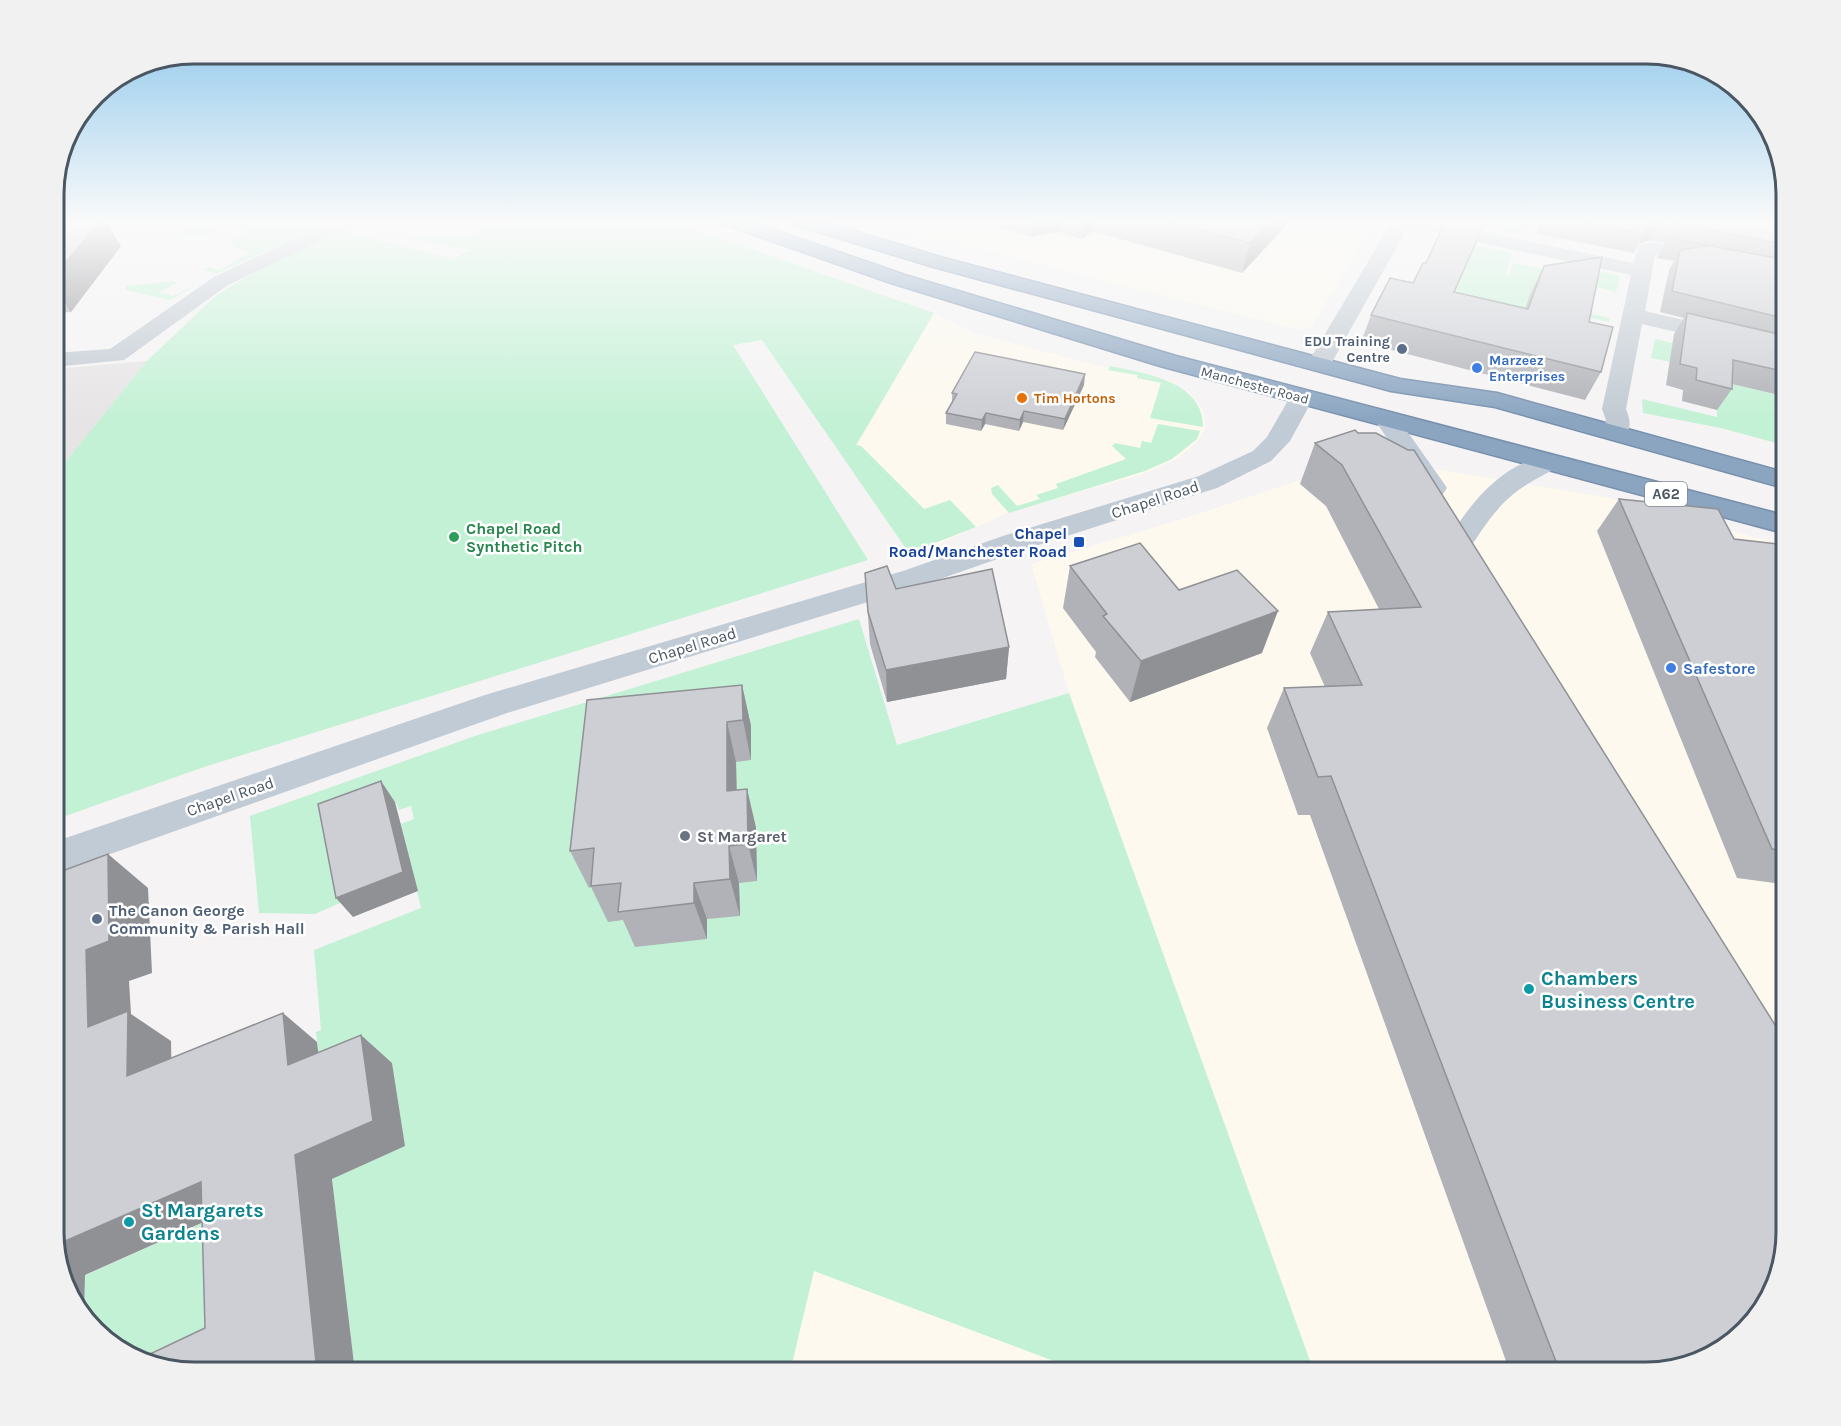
<svg xmlns="http://www.w3.org/2000/svg" width="1841" height="1426" viewBox="0 0 1841 1426" font-family="Karla,sans-serif">
<rect width="100%" height="100%" fill="#f5f3f3"/>
<g fill="#fdf9ef">
<path d="M865,220h511l-65,107 -10,3z"/>
<path d="M934,313l41,20 120,32 71,14 23,13 14,18 3,17 -8,14 -20,17 -32,15 -139,40 -75,34 -74,-103z"/>
<path d="M1367,458l238,39 182,49v686l-140,140h-333l-245,-679 -38,-129 154,-46z"/>
<path d="M814,1271l269,101h-293z"/>
</g>
<path fill="#e6e4e5" d="M147,361l-84,104 -9,7v-103z"/>
<g fill="#c3f1d5">
<path d="M207,220h128l-119,54 -13,-4 5,-3 12,3 30,-17 -12,-4 -8,-7 16,-10 -22,-5 -16,8 -29,3 11,-15 3,2z"/>
<path d="M517,220h151l266,93 -78,132 5,1 63,63 26,-9 26,27 -67,26 -147,-213 -29,5 135,215 -664,207 -150,53v-348l9,-7 84,-104 64,-61 18,-13 44,-24 71,-32 108,28 19,-9 -71,-13 81,-4 2,-7 -19,2 14,-7 24,7z"/>
<path d="M1484,220h51l-4,12 -12,-2 -2,4 -36,-8z"/>
<path d="M1469,244l43,9 -6,22h3l4,-12 38,8 3,-9 62,13 4,3 -4,14 -29,-7 -51,6 -6,3 14,10 66,14 -1,4 -32,-7 -37,-1 -125,-14 41,-11z"/>
<path d="M172,281l5,2 -18,9 14,4 23,-11 -26,15 -45,-10 1,-4z"/>
<path d="M1655,339l32,7 -2,19 -34,-7z"/>
<path d="M1110,366c34,7 94,15 93,61l-53,-9 11,-35 -24,-5v-3l-29,-5z"/>
<path d="M1678,371l100,24 9,-22v73l-66,-18 -78,-15 -1,-14 75,18v-7z"/>
<path d="M1158,424l42,7 -3,8 -25,20 -27,12 -136,42 -17,-19 -1,-6 7,-3 19,21 23,-7 -4,-4 22,-7 -2,-4 70,-25 -14,-13 3,-3 25,5 2,-7 9,2z"/>
<path d="M859,619l38,126 172,-52 245,679h-231l-269,-101 -24,101h-435l-23,-193 73,-34 -82,-53 -7,-60 5,-2 -7,-80 107,-42 -20,-84 13,-5 -3,-13 -12,4 -3,-8 -61,22 14,75 -34,15 -56,-1 -9,-97 225,-80z"/>
<path d="M244,1204l-50,168 -85,-29 -41,-52 -2,-7z"/>
</g>
<g fill="none" stroke-linecap="round" stroke-linejoin="round">
<defs>
<g id="highway">
<path d="M721,220h26l158,55 271,81 611,160v18l-627,-168 -269,-83 -168,-59z"/>
<path d="M789,220h29l126,38 456,121 97,14 290,80v16l-292,-82 -104,-16 -461,-125 -138,-42z"/>
</g>
</defs>
<use href="#highway" stroke="#7690ad" stroke-width="3"/>
<g fill="#c1cad2" fill-rule="evenodd">
<path d="M335,220h25l-3,4 -129,61 -104,75 -70,7v-14l56,-4 104,-72z"/>
<path d="M1393,220h35l205,43 6,-17 12,-4 136,27v12l-132,-26 -10,56 142,33v14l-145,-34 -16,85c4,10 6,19 -1,28l-9,3 -9,-3 -4,-5 3,-12 -4,-11 29,-134 -223,-48 -77,137 -4,5 -8,2 -8,-2 -4,-5z"/>
</g>
<g fill="#c1cbd6" fill-rule="evenodd">
<path d="M1302,390l9,2 3,5 -24,44 -19,20 -54,27 -194,62 -100,35 -416,128 -453,161v-32l431,-147 418,-124 100,-35 196,-60 54,-25 14,-14 26,-45z"/>
<path d="M1386,412l9,2 48,68 4,6 -4,6 -9,2 -9,-2 -51,-75 3,-5z"/>
<path d="M1546,455l9,2 4,6 -4,6c-42,21 -55,33 -81,73l-10,3 -10,-3 -4,-6c24,-37 51,-70 96,-81z"/>
</g>
<use href="#highway" fill="#8ba5c1" fill-rule="evenodd"/>
</g>
<g fill="#b0b2b7">
<path d="M54,220l67,26 -50,66 -17,1z"/>
<path d="M982,220h309l-49,53 -150,-42 -10,8 -24,-7 -27,4 -45,-12z"/>
<path d="M1444,220h42l-32,72 71,17 6,-17 13,-26 45,56 12,50 -16,28 -224,-58 10,-27 42,-32 13,-20 8,-18z"/>
<path d="M1539,220h248v177l-55,-13v5l-15,21 -35,-9 1,-11 -17,-5 8,-51 10,-16 -24,-6 9,-42 5,-9 -17,-3 8,-15 -14,-3 -12,4 -5,9 -97,-19z"/>
<path d="M1084,385l-21,45 -40,-8 -4,9 -34,-7 -4,7 -35,-7v-11l6,-11v-9z"/>
<path d="M1358,433h18l271,939h-137l-200,-557h-12l-31,-87 17,-40 41,-1 -15,-34 18,-41 51,-3 -53,-103 -26,-22 15,-41z"/>
<path d="M1619,499l115,40 53,6v353l-6,-14 -44,-6 -140,-347z"/>
<path d="M1070,566l109,24 83,63 -132,49 -35,-45 1,-5 -33,-44z"/>
<path d="M865,573l144,74 -3,32 -119,23 -17,-58z"/>
<path d="M742,685l9,41v34l-15,2 1,28 10,-1 9,39 1,53 -18,2 1,33 -33,3v20l-72,8 -12,-27 -15,2 -17,-35 -2,1 -19,-37z"/>
</g>
<g fill="#909195">
<path d="M101,220h4l16,26 -50,66 -17,-25v-11z"/>
<path d="M1033,220h27l-2,12 -27,4z"/>
<path d="M1084,220h9l-1,11 -10,8z"/>
<path d="M1272,220h19l-49,53 8,-30z"/>
<path d="M1662,220l-11,20 -12,4 10,-20z"/>
<path d="M1085,374l-1,11 -21,45 2,-11z"/>
<path d="M1024,411l-1,11 -4,9 1,-11z"/>
<path d="M986,413l-1,11 -4,7 1,-11z"/>
<path d="M1278,611l-16,42 -132,49 11,-41z"/>
<path d="M1009,647l-3,32 -119,23 -1,-32z"/>
<path d="M742,685l9,41v34l-8,-40z"/>
<path d="M727,722l9,40 1,68 -10,-39z"/>
<path d="M381,781l14,21 23,89 -65,26 -17,-19z"/>
<path d="M747,789l9,39 1,53 -9,-37z"/>
<path d="M729,846l10,37 1,33 -10,-37z"/>
<path d="M108,854l40,34 4,85 -23,8 2,33 40,27 1,62 -45,-27 -39,-49 -2,-77z"/>
<path d="M694,883l13,36v20l-13,-36z"/>
<path d="M283,1013l34,29 6,50 -35,-27z"/>
<path d="M361,1035l31,28 13,83 -73,33 23,193h-38l-22,-217z"/>
<path d="M201,1182l43,22 -159,71 -1,38 -15,-19 -13,-49z"/>
</g>
<g fill="#cdcfd5" stroke="#909195" stroke-width="1.5">
<path d="M54,220h47l-47,56z"/>
<path d="M1163,220h109l-22,23z"/>
<path d="M1445,220h41l-32,72 74,17 16,-43 58,-9 -13,65 24,5 -12,45 -230,-57 19,-37 23,5 10,-20h3l20,-43z"/>
<path d="M1574,220h213v25l-125,-25 -13,4 -4,10z"/>
<path d="M1668,238l119,22v59l-115,-28 8,-41 28,-4z"/>
<path d="M1687,313l100,23v36l-54,-12 -1,29 -36,-9 1,-12 -17,-4z"/>
<path d="M975,352l110,22 -20,45 -41,-8 -4,9 -34,-7 -4,7 -36,-7 11,-19 -5,-1z"/>
<path d="M1355,430l3,3h18l32,17h6l373,594v188l-29,85 -50,41 -61,14h-87l-229,-596 -13,1 -34,-89 78,-3 -34,-73 93,-5 -79,-142 -27,-22z"/>
<path d="M1619,499l99,10 16,30 53,6v306l-15,-2z"/>
<path d="M1140,543l39,47 58,-20 41,41 -137,50 -38,-45 4,-2 -37,-48z"/>
<path d="M887,566l9,23 96,-20 17,78 -123,23 -18,-58 -3,-39z"/>
<path d="M742,685l1,35 -16,2v69l20,-2 1,55 -19,2 1,33 -36,4v20l-76,9 3,-29 -30,3 3,-38 -24,3 17,-151z"/>
<path d="M381,781l22,91 -67,26 -18,-94z"/>
<path d="M108,854l1,87 -23,9 2,77 40,-16 -1,65 156,-63 5,52 73,-30 12,86 -78,34 22,217h-123l-44,-15v-3l55,-26 -4,-146 -145,63 -2,-4v-367z"/>
</g>
<linearGradient id="sky" x2="0" y2="1"><stop stop-color="#85c3ea"/><stop offset="0.53" stop-color="#fafafa"/><stop offset="1" stop-color="#fafafa" stop-opacity="0"/></linearGradient>
<rect width="1841" height="419" fill="url(#sky)"/>
<g fill="#5c6f8a" stroke="#fff" stroke-width="2">
<circle cx="1402" cy="349" r="6"/>
<circle cx="97" cy="919" r="6"/>
</g>
<g fill="#3f7fe0" stroke="#fff" stroke-width="2">
<circle cx="1477" cy="368" r="6"/>
<circle cx="1671" cy="668" r="6"/>
</g>
<circle fill="#e8710a" stroke="#fff" stroke-width="2" cx="1022" cy="398" r="6"/>
<circle fill="#2e9e5b" stroke="#fff" stroke-width="2" cx="454" cy="537" r="6"/>
<rect fill="#1a4fb4" stroke="#fff" stroke-width="2" x="1073" y="536" width="12" height="12" rx="3"/>
<circle fill="#6b7280" stroke="#fff" stroke-width="2" cx="685" cy="836" r="6"/>
<g fill="#0f9aa8" stroke="#fff" stroke-width="2">
<circle cx="1529" cy="989" r="6"/>
<circle cx="129" cy="1222" r="6"/>
</g>
<g text-anchor="middle" stroke-width="5" stroke-linejoin="round" paint-order="stroke">
<g font-size="14" font-weight="bold" fill="#4e5e75" stroke="#fff" text-anchor="end">
<text x="1390" y="346">EDU Training<tspan x="1390" dy="16">Centre</tspan></text>
</g>
<g font-size="14" font-weight="bold" fill="#366cbe" stroke="#fff" text-anchor="start">
<text x="1489" y="365">Marzeez<tspan x="1489" dy="16">Enterprises</tspan></text>
</g>
<g font-size="14" fill="#4a5661" stroke="#fff">
<text transform="translate(1255 385) rotate(15)" y="5">Manchester Road</text>
</g>
<g font-size="14" font-weight="bold" fill="#c56008" stroke="#fff" text-anchor="start">
<text x="1034" y="403">Tim Hortons</text>
</g>
<rect fill="#fff" stroke="#808990" stroke-width="1.5" x="1645" y="482" width="42" height="24" rx="4.5"/>
<g font-size="15" font-weight="bold" fill="#4a5661">
<text x="1666" y="499">A62</text>
</g>
<g font-size="16" fill="#4a5661" stroke="#fff">
<text transform="translate(1155 499) rotate(-18)" y="6">Chapel Road</text>
<text transform="translate(692 645) rotate(-17)" y="6">Chapel Road</text>
<text transform="translate(230 796) rotate(-19)" y="6">Chapel Road</text>
</g>
<g font-size="16" font-weight="bold" fill="#27864d" stroke="#fff" text-anchor="start">
<text x="466" y="534">Chapel Road<tspan x="466" dy="18">Synthetic Pitch</tspan></text>
</g>
<g font-size="16" font-weight="bold" fill="#164399" stroke="#fff" text-anchor="end">
<text x="1067" y="539">Chapel<tspan x="1067" dy="18">Road/Manchester Road</tspan></text>
</g>
<g font-size="16" font-weight="bold" fill="#366cbe" stroke="#fff" text-anchor="start">
<text x="1683" y="674">Safestore</text>
</g>
<g font-size="16" font-weight="bold" fill="#5b616d" stroke="#fff" text-anchor="start">
<text x="697" y="842">St Margaret</text>
</g>
<g font-size="16" font-weight="bold" fill="#4e5e75" stroke="#fff" text-anchor="start">
<text x="109" y="916">The Canon George<tspan x="109" dy="18">Community &amp; Parish Hall</tspan></text>
</g>
<g font-size="20" font-weight="bold" fill="#0d838f" stroke="#fff" text-anchor="start">
<text x="1541" y="985">Chambers<tspan x="1541" dy="23">Business Centre</tspan></text>
<text x="141" y="1217">St Margarets<tspan x="141" dy="23">Gardens</tspan></text>
</g>
</g>
<path d="M0 0H1841V1426H0ZM194 64H1646A130 130 0 0 1 1776 194V1232A130 130 0 0 1 1646 1362H194A130 130 0 0 1 64 1232V194A130 130 0 0 1 194 64Z" fill="#f1f1f2" fill-rule="evenodd"/>
<path fill="none" stroke="#4a5661" stroke-width="3" d="M194 64H1646A130 130 0 0 1 1776 194V1232A130 130 0 0 1 1646 1362H194A130 130 0 0 1 64 1232V194A130 130 0 0 1 194 64Z"/>
</svg>
